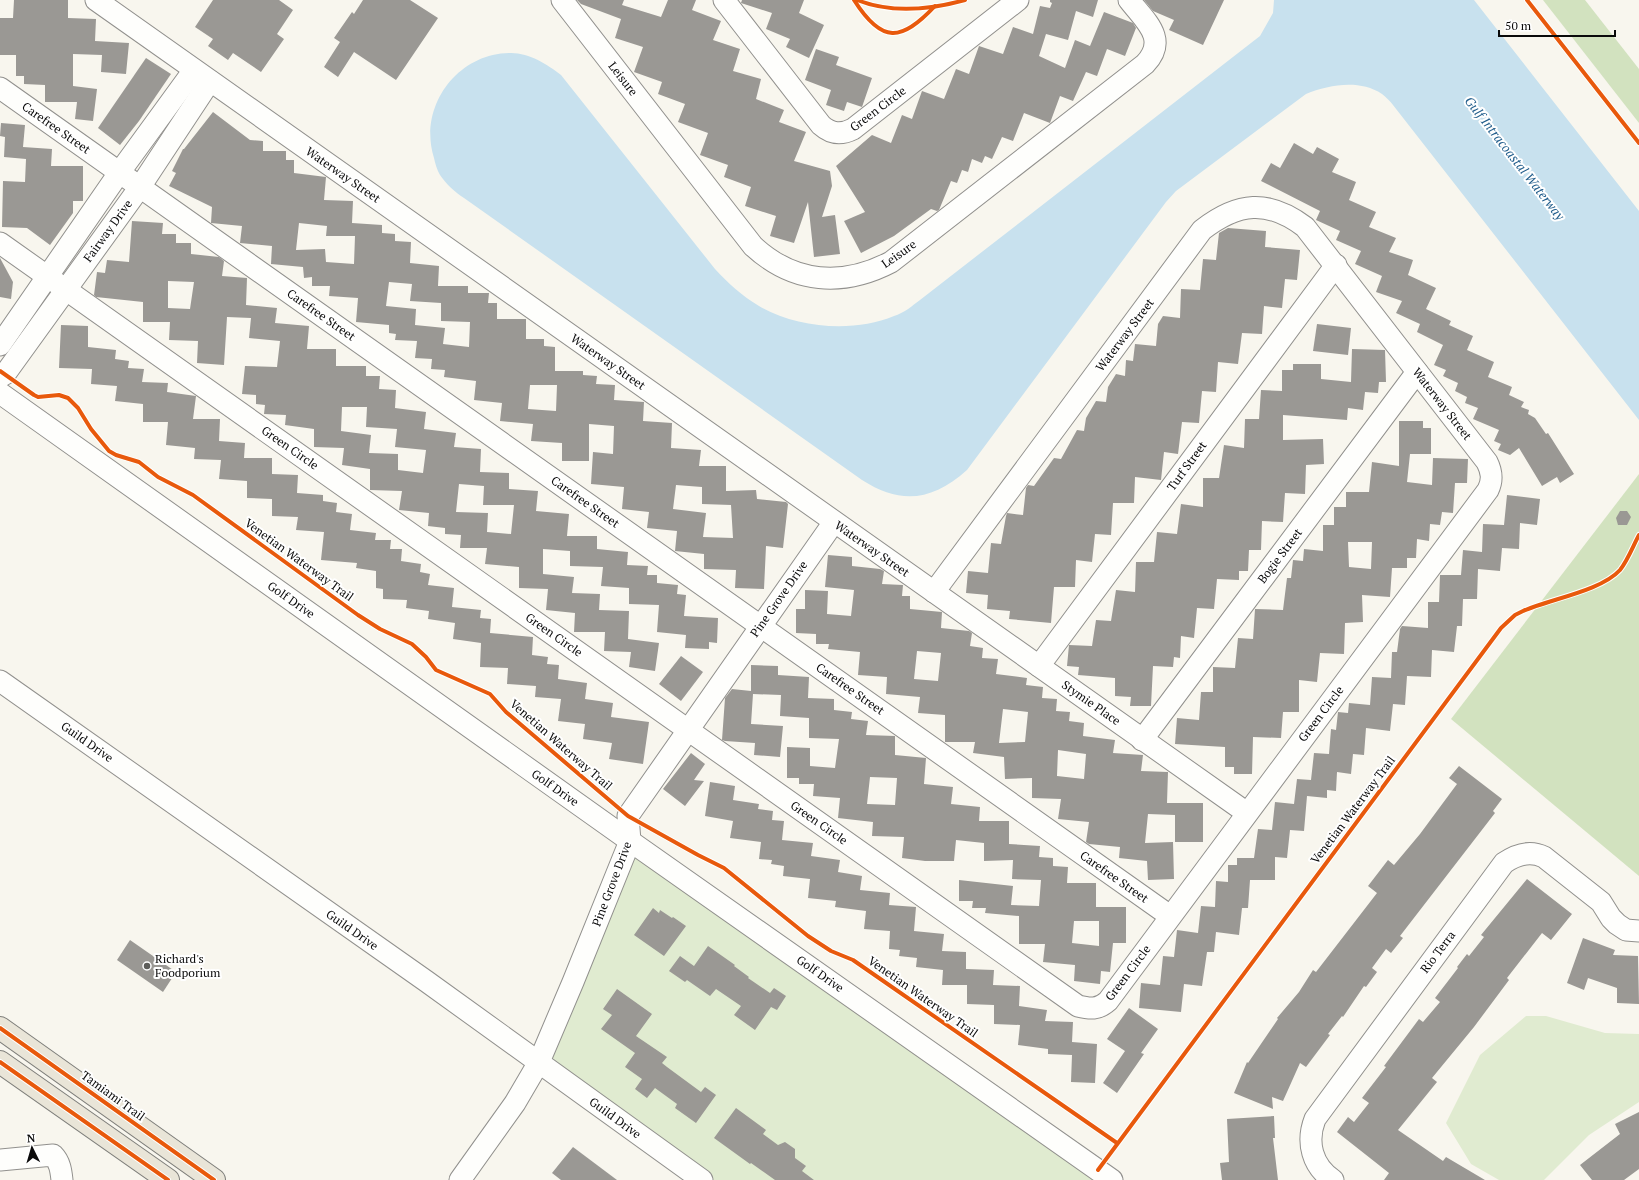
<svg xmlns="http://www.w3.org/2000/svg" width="1639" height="1180" viewBox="0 0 1639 1180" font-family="'PT Serif',serif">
<rect width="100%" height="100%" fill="#f8f6ee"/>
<g fill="#e0ebd0">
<path d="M640,857l460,323h-386l-144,-102 -15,-15 -3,-8 77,-194z"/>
<path d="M1526,1016h20l59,17 34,1v68l-50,33 -45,45h-45l-28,-16 -25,-41 34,-68z"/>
</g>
<g fill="#d2e2bf">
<path d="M1543,0h42l54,69v54z"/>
<path d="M1639,474v402l-188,-157z"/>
</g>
<path fill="#c8e1ee" d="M1274,0h200l165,211v209l-246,-315c-3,-4 -7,-8 -11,-11 -23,-15 -53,-9 -76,0l-130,97 -10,11 -199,268c-35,31 -66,35 -105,10l-398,-282c-9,-6 -18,-14 -24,-23 -3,-5 -5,-12 -6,-17 -16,-50 22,-104 75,-105 19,-1 38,11 52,22l154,194c13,14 27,27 44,37 38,22 94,27 135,10 10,-3 18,-10 26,-16l340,-264 13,-23z"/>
<g fill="#9a9894" fill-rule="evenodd">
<path d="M14,0h54v18l28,1 -1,22 34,2 -3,31 -25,-2 1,-17 -29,-1v32l24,3 -4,32 -18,-2 2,-17h-32v-17l-21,-1v-8h-8v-21h-16v-37h13z"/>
<path d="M213,0h66l14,10 -16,24 7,5 -23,33 -28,-19 -5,7 -20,-14 5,-7 -18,-12z"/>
<path d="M363,0h47l28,18 -42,62 -42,-28 -16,25 -14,-10 16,-25 -6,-4 18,-26 2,2z"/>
<path d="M577,0h47l-2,5 39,12 7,-17h28l-4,10 29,11 -8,19 27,9 -7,22 28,8 -5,20 28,11 -5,12 27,10 -12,29 36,10 2,15 -10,31 13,-2 5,39 -26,3 -6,-55 -14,41 -24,-7 6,-20 -31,-10 6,-19 -27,-10 4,-12 -28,-10 8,-22 -30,-11 7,-18 -27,-10 4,-12 -28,-10 9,-25 -28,-9 6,-19 -40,-15z"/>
<path d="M742,0h62l-5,13 25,12 -15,33 -23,-11 4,-8 -24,-10 6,-16 -31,-10z"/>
<path d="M1050,0h48l-5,17 -17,-6 -8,29 -22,-6 -7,22 26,12 10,-28 15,6 14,-34 29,11 3,5 -11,28 -18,-7 -10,27 -11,-4 -13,29 -13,-5 -10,27 -26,-10 -11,28 -11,-4 -10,22 -7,-3 -3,7 -10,-4 -4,13 -6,-2 -5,13 -6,-2 -12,29 -2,1 -6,-2 -37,27 -33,17 -17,-32 21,-9 -29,-46 36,-31 19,8 11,-28 10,4 10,-28 22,8 12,-30 13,5 10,-28 24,8 10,-27 20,7 7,-28 10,2 2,-5 -2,-1z"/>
<path d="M1144,0h80l-21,45 -34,-15 5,-10 -21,-9z"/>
<path d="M816,49l23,8 -3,8 36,13 -10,29 -15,-5 -3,9 -18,-6 5,-15 -26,-10z"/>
<path d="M146,58l25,16 -32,47 -19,24 -22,-17z"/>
<path d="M213,112l37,28 13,1v10h23v9h8v13l32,4 -2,23 29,1 -1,22 30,2v8l13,1v7l16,1 -1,21 29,3 -1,20h30v7h21l-1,10h9v16h29v20h18v7l11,1v24h28v4l14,1 -1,8 19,1 -1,15 30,2 -1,19 29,2 -1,25 30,2 -2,16h27v25l30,-1 1,9 29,3 2,2 -5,44 -17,-2 -2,43 -29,-1 1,-18 -32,-1v-15l-29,-3 2,-20 -30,-3 2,-16 -27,-3 2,-22 -33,-3 2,-32 20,2 1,-28 -25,-2v37h-27v-18l-31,-2 2,-17 -33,-3 2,-18 -28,-3 2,-19 -32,-4 1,-7 -14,-1 1,-10 -17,-1 2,-17 -22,-1 1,-6 -7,-1v-8l-33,-3 2,-24 -29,-2 1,-10h-18v-9l-8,1 -1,-11 -32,-3 1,-18 -32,-3 2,-17 -31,-3 1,-16 -43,-21 7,-13 -4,-2 11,-22h1zM299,223l28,3 -1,10h29l-1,28 -28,-2 -1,-13 -29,1zM389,282l23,2 -2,17 31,2v18l29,1 -1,25 -26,-3 2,-16 -30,-3 1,-16 -30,-3zM530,385h27l-1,26 -28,-2zM676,485l26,2v17l29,1 2,33 -30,-1 3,-24 -33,-4z"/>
<path d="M1,123l24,2 -2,22 29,2 -1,17h32v35h-10v12l-23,32 -23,-17 -25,-1 1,-46 22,1 1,-23 -22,-2 1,-20 -5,-1z"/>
<path d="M1294,143l19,11 4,-7 22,12 -7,13 24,10 -7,18 27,12 -7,15 27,11 -7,14 24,8 -5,15 28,13 -10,21 25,12 -2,4 24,11 -6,14 27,12 -6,15 24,10 -3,8 15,7 -3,5 8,3 -1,4 7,4 11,16 2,-1 26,41 -14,9 -3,-6 -15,9 -23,-38 -9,7 -12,-5 3,-6 -7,-3 5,-11 -26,-11 5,-11 -13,-5 2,-6 -12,-6 3,-8 -15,-7 3,-6 -12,-5 9,-20 -26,-13 3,-8 -24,-11 6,-12 -26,-9 6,-16 -27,-12 6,-13 -25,-11 4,-9 -24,-11 4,-9 -59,-30 10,-18 9,5z"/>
<path d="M132,221l31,2 -1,11h14v9h15v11l28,3 5,4 -2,15 25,2 -1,27 31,3 -2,15 34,3 -2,23h29v17h30v10h14l-1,13 17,1 -1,18 31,4 -2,17 32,4 -2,14 27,2 -1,23 29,1v16l29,2 -2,20 33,3 -2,22h30v13l31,3 -1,13 21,1 -1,9h10v8l21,2 -1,9 9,1 -2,21 34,2 -1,25 -8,-1v7l-24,-1 1,-13 -29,-3 2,-27 -30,-1v-16l-28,-2 2,-19 -33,-1v-15l-27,-2v25l31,3 -2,16 28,1 -1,16 30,1 -1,28 31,4 -4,28 -26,-4 2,-15 -27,-1 1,-19h-31l1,-19 -29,-3 2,-21 -29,-1v-21l-34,-3 2,-16h-27l1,-13 -16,-1v-6l-17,-2 1,-13 -30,-3 3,-19 -32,-1v-21l-28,-4 2,-17 -30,-1v-18l-29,-4 1,-10 -22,-1 1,-9 -9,-1v-9l-14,-1 3,-28 32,1 3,-26 -31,-3 2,-20 -24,-1 -3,48 -27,-2 1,-22 -29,-1 1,-18h-27v-20l-47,-5 -2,-2 3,-23 8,1 2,-13 22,2zM168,281l26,1 -4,27 -22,-1zM342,407h25l-1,20 31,2 -2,18 31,3 -3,23 -25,-3v-16l-29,-1 2,-18 -30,-4zM459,484l25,2 -1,19h31l-3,29 -24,-2 1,-19 -32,-1z"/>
<path d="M1228,228l38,3 -1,16 35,3 -3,30 -12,-1 -3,29 -18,-2 -2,28 -20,-1 -4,31 -20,-2 -2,30 -14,-1 -3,32 -17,-1 -4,32 -14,-2 -3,28 -26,-3 -1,26h-21l-2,32 -16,-1 -3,28 -16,-2 -1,27h-21l-3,36 -42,-4 1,-8 -23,-2 1,-14 -22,-2 2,-22 20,2 3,-30 10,1 5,-28 1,-3 16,2 3,-27 2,-3 6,1 20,-28 7,1 16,-29 7,1 2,-13 10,-17 10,1 2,-15 8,-13 9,2 1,-16 7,1 2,-17 21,2 2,-22 5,-8 17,2 1,-29 19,1 3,-31 13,1 3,-27z"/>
<path d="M0,258l13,24 -2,17 -11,-2z"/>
<path d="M1317,324l34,4 -3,27 -35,-4z"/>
<path d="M61,325l27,1v21l28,3 -1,9 14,2 -1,7 16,1 -2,13 26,1 -1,9 29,4 -3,23h27l-1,22 26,2 -1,15h28v16l26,1 -1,18 26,2v6l14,2 -1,9 16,2 -2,16 26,3 -1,7h16l-1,9h12l-1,12 20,3 -1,8 10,2 -2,11 26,3 -2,19 29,3 -1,8 11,1 -1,14 43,4 -1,18 16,2 -1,7 12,1 -1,14 29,4 -2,16 28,4 -2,14 38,5 -6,42 -34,-5 3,-16 -29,-4 2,-15 -27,-3 3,-22 -26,-2 1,-11 -29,-2 1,-16 -28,-1 1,-24 -28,-4 2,-16 -27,-4 1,-8 -23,-3 1,-8 -24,-1v-10l-7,-1v-17l-20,-3 1,-5 -36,-3 3,-28 -28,-2 2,-13 -26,-1v-17l-25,-1v-17l-28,-2 2,-19 -27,-1 1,-11 -29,-3 2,-23h-25v-18l-28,-3 2,-15 -26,-2 1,-15 -33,-1z"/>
<path d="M1352,349l33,1 1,32h-7l-1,11 -13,-1 -2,18 -15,-2 -1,12 -64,-5v25l40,-1 1,25 -18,1 -1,29 -20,-1 -2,29 -21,-1 -1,29h-12l-1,21h-9v9l-22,-1 -3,30 -17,-1 -3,30 -13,-2 -1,22 -6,-1 -1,10 -20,-1 -2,40h-21l1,-9 -16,-1v-18l-37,-3 1,-8 -12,-1 2,-21 23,1 4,-26 15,1 5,-31 19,2 1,-30h18l3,-30 20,2 4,-30 22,3v-29h16l5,-33 20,3 1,-29h14l2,-29 21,1v-21h11v-6h28v15l30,3z"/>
<path d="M1399,421h24v7h8v26h-21l-3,28 25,3 1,-27 35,1 -1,24h-12l-2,30 -11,-1 -2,13 -10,-1 -1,17 -12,-2 -1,19h-9v10h-15l-2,29 -28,-2 1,27 -18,1 -1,31 -24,-1 -3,29 -18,-2v32h-16l-2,26 -28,-1 -1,37h-18v-7h-9v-20l-50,-3 2,-26 22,2 2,-28h12v-25l22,1 3,-30 15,1 2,-30 28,1 4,-32h4l2,-18 10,1 1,-12 19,2v-26h11v-18h12v-15h23l3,-30 27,4zM1348,542h24l-1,27 -22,-2z"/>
<path d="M1507,495l33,4 -3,26 -17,-2 -1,26 -17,-1 -2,23 -22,-2 -1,30h-14l-1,27h-5l-3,26 -22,-2 -1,27 -24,-1 -2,29 -12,-1 -3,27 -24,-3 -2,27 -11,-1 -2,20 -14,-2 -1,19 -9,-1v8l-20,-2 -3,35 -14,-1 -3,28 -12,-1v23h-25l-2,28h-6l-3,27 -23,-3 -2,20h-7l-5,34 -18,-2 -3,28 -42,-4 2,-25 19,2 3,-29 11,1 3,-27 21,3 3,-27 14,1 1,-26 12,1v-17h9v-7h17l4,-29 14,1 3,-28 19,2 3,-25 14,1 3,-27 15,1 2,-25 5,1 2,-18 10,1 1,-10 21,2 2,-28 19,1 1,-26h5l3,-23 2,-3 26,2v-26h11l1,-27h21l2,-25 19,2 1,-28 21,1z"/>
<path d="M1620,511h7l4,6 -4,8h-9l-2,-7z"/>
<path d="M828,555l24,2v9l28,3 4,2 -2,13 21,1 -1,11h8v13l32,3 -1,16 28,3 3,2 -2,13 13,2 -1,10 16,1 -2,15 31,4 -1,7 17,2 -1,11 15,1 -1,12 14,1 -1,9 15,2 -1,13 32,4 -2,13 30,2 -2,16 27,1 -1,31h36v39h-28v-27l-27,-1 -3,29 28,-1 1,37 -26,1 -1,-19 -28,-3 1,-11 -31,-3 -3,-2 3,-20 -31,-3 3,-20 -29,-1v-20l-27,1 -1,-22 -31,-4 2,-11h-30v-27l-27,-2 2,-16 -34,-3 1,-17 -29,-2 2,-23 -32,-3 1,-5h-13v-10l-20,-1v-24h9v-19l23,1 -1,23 24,2 3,-26 -29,-3zM917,651l24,2 -3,28 -24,-2zM1003,709l25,3 -3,30 -26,1zM1058,750l28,4 -2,25 -27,-3z"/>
<path d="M681,656l22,16 -22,29 -22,-17z"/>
<path d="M751,665l27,1v9l31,2 -1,21 26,1v11l18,2 -1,7 17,2 -2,14 29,1v19l31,3 -2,26 29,3 -2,17 29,3 -1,14h30v23l31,2 -1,11 14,1v8l15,1 -1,16h29v24h30v36h-13l-3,29 -9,-1 -1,13 -26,-3 1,-16 -32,-3 2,-18h-26v-28l-34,-3 1,-5h-14l1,-7h-14v-21l54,6 -2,19 28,1 2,-26 -29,-1 1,-19 -29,1v-18l-28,-3 -2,21h-29l-23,-3 2,-21 -32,-1 1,-14 -35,-4 2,-20 -27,-2 1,-12h-15v-6h-12v-31l23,1v18l25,2 4,-29 -30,-1v-20l-29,-2 1,-21 -28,-1 -2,30 32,2 -3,31 -26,-2 1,-12 -30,-2 -3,-1 3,-42 7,-9 19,2zM870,777l27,1 -2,27 -28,-1zM1074,921h25v25l-27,-3z"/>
<path d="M691,753l14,11 -11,16 10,1 -19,25 -22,-17z"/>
<path d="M1459,766l43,33 -9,12 2,2 -95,123 3,2 -12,15 -5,-4 -14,19 5,4 -11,15 -2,-1 -21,31 -1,-1 -14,18 2,1 -24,32 -6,-4 -17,38 -11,-4 1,12 -39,-16 13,-31 1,1 30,-44 -1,-1 22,-26 14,-22 3,2 61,-79 -9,-7 20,-26 6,5 26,-31 37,-50 -8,-6z"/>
<path d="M710,782l25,4 -2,14 26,4 -1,5 15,2 -1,9 12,1 -2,19 31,3 -2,13 29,4 -2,12 24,4 -2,14 30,3 -1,12 27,2 -2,24 30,3 -2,17 24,1v17l28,1 -1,15 27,1 -1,20 28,4 -2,11 28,1 -1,20 25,2 -2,39 -24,-1 1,-27 -24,-1v-5l-30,-4 2,-20 -26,-1v-19l-27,-1v-19h-25l1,-15 -27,-3 1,-9 -18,-2 1,-6 -11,-1 1,-18 -26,-2 2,-18 -31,-4 1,-6 -28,-3 2,-19 -27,-3 1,-10 -13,-2 1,-4 -13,-1 2,-17 -31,-4 3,-17 -28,-5z"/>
<path d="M1527,879l45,35 -21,26 -9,-7 -35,45 2,2 -35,47 -42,51 5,4 -39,48 45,31 3,-4 39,23h-101l5,-7 -52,-41 11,-15 6,5 15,-19 -7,-5 24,-31 -2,-1 35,-47 4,3 17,-20 -5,-4 23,-30 -1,-1 10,-13 2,2 15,-19 -3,-2z"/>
<path d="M653,908l6,5 1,-3 12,8 1,-1 13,9 -22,30 -30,-21z"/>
<path d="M1583,938l32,12 -2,5 25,1 1,48 -22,-1v-15l-29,-10 -4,12 -17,-7z"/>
<path d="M130,940l46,32 -13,20 -46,-32z"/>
<path d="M708,946l27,19 -1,1 15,11 -1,1 22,15 4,-5 12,8 -9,14 -6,-3 -16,23 -21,-15 7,-9 -25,-17 -6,7 -23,-16 -2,2 -16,-11 11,-15 14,10z"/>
<path d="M617,989l35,25 -16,22 31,21 -5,6 5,4 34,25 4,-5 11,8 -20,28 -21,-15 2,-4 -22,-16 -8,10 -12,-9 7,-10 -17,-12 10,-14 -34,-24 11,-14 -9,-6z"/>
<path d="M1129,1008l29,21 -17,24 3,1 -27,39 -14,-10 22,-32 -18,-12z"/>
<path d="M736,1108l30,22 -3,4 15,11 7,-3 10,7v9l11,8 -4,5 12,9h-39l-24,-17 -1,1 -36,-26z"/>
<path d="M1639,1112v57l-15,11h-32l-12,-15 40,-31 -5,-10z"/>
<path d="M1274,1116l1,22h-2l5,42h-56l-2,-17 9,-1 -2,-43z"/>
<path d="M573,1147l44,33h-56l-9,-7z"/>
</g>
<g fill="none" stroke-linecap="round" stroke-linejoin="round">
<defs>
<g id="minor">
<path d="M96,0l1151,813"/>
<path d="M562,0l191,246c41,38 90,41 138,16l254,-198c24,-25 0,-43 -16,-64"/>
<path d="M724,0l97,125c10,9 20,10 32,4l165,-129"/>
<path d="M0,88l1170,828"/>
<path d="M0,243l1078,763c12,3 20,4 30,-5l380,-511c5,-10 4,-18 -1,-28l-182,-235c-37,-28 -67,-25 -103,3l-268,362"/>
<path d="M0,345l119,-172 75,-103"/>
<path d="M0,377l5,-3 135,-187 70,-106"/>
<path d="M0,393l630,448 482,339"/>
<path d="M1039,666l297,-401"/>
<path d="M0,681l426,300 276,199"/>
<path d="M1142,740l275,-368"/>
<path d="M0,1160l53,-5c7,7 8,16 9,25"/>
<path d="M460,1180l55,-77 24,-41 34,-80 57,-141 -2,-25 206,-294"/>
<path d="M1333,1180c-21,-14 -27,-38 -18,-61l189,-256c13,-9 26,-13 40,-6l57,45 10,16 6,6 9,6 13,1"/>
</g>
<g id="major">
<path d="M0,1028l214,152"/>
<path d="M0,1062l168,118"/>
</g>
</defs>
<use href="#minor" stroke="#91908d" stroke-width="23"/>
<use href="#major" stroke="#7e7e7a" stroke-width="24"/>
<use href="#minor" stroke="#fefefc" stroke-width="21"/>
<use href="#major" stroke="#e9e5d8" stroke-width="22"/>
<defs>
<g id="cycleway">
<path d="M854,0c28,44 47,42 81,6"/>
<path d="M857,0c35,14 72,10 108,0"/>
<path d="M1527,0l112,143"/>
<path d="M0,371l34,24 4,2 21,-2 9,3 10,10 13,21 18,22 7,4 23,7 19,15 35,18 165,120 22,14 32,15 14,13 10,13 54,24 16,18 122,104 70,39 26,13 84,68 23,15 22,9 264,183"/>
<path d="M0,1028l214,152"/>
<path d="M0,1062l168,118"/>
<path d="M1098,1170l403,-542 14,-13 8,-4c27,-12 78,-20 97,-41 8,-10 13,-24 19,-35"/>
</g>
</defs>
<use href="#cycleway" stroke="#fff" stroke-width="6"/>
<use href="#cycleway" stroke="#e8590c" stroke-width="4"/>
</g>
<circle fill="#5d5d5a" stroke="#fff" stroke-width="1.5" cx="147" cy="966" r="4"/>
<g text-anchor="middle" stroke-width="4" stroke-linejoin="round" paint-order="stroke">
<g font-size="12" fill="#0a0a0a" stroke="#fff">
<text transform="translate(623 79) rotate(52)" y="4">Leisure</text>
<text transform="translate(878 109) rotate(-37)" y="4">Green Circle</text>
<text transform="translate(56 128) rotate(35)" y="4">Carefree Street</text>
<text transform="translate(343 175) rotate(35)" y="4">Waterway Street</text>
<text transform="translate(108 231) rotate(-54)" y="4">Fairway Drive</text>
<text transform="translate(899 254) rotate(-35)" y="4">Leisure</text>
<text transform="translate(321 315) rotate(35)" y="4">Carefree Street</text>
<text transform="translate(1125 335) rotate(-53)" y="4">Waterway Street</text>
<text transform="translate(608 362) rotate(35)" y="4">Waterway Street</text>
<text transform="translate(1442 404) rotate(52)" y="4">Waterway Street</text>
<text transform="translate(290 448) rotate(35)" y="4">Green Circle</text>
<text transform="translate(1187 466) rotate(-54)" y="4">Turf Street</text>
<text transform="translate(585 502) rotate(35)" y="4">Carefree Street</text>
<text transform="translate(872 549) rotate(35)" y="4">Waterway Street</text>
<text transform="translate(1280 556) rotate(-53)" y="4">Bogie Street</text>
<text transform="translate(299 560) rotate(36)" y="4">Venetian Waterway Trail</text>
<text transform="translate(779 599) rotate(-55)" y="4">Pine Grove Drive</text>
<text transform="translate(291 600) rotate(35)" y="4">Golf Drive</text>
<text transform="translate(554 635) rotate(35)" y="4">Green Circle</text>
<text transform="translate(850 689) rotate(35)" y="4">Carefree Street</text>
<text transform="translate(1091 703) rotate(35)" y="4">Stymie Place</text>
<text transform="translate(1321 714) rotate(-53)" y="4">Green Circle</text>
<text transform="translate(87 742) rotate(35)" y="4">Guild Drive</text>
<text transform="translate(561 745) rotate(41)" y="4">Venetian Waterway Trail</text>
<text transform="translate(555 788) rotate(35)" y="4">Golf Drive</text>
<text transform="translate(1353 810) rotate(-53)" y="4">Venetian Waterway Trail</text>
<text transform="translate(819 823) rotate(35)" y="4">Green Circle</text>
<text transform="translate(1114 877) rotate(35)" y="4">Carefree Street</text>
<text transform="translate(612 884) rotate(-69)" y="4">Pine Grove Drive</text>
<text transform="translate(352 930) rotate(35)" y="4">Guild Drive</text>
<text transform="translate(1438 952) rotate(-53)" y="4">Rio Terra</text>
<text transform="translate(1128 973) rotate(-53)" y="4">Green Circle</text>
<text transform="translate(820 974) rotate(35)" y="4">Golf Drive</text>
<text transform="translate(923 997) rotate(35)" y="4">Venetian Waterway Trail</text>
<text transform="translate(113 1096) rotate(36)" y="4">Tamiami Trail</text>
<text transform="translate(615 1118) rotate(36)" y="4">Guild Drive</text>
</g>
<g font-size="12" fill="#0a0a0a" stroke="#fff" text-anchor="start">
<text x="155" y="963">Richard's<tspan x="155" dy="14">Foodporium</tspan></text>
</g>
<g font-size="13" font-style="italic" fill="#225e8c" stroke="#fff">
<text transform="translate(1515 158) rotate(52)" y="5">Gulf Intracoastal Waterway</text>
</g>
</g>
<g transform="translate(32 1148) rotate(355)" stroke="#ffffff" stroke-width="3" paint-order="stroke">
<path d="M0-3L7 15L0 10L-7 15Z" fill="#0a0a0a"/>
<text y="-6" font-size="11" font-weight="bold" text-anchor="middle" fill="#0a0a0a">N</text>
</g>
<path d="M1499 30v6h116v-6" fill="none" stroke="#0a0a0a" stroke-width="2"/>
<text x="1505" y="30" font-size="12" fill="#0a0a0a" stroke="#ffffff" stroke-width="3" paint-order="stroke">50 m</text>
</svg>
